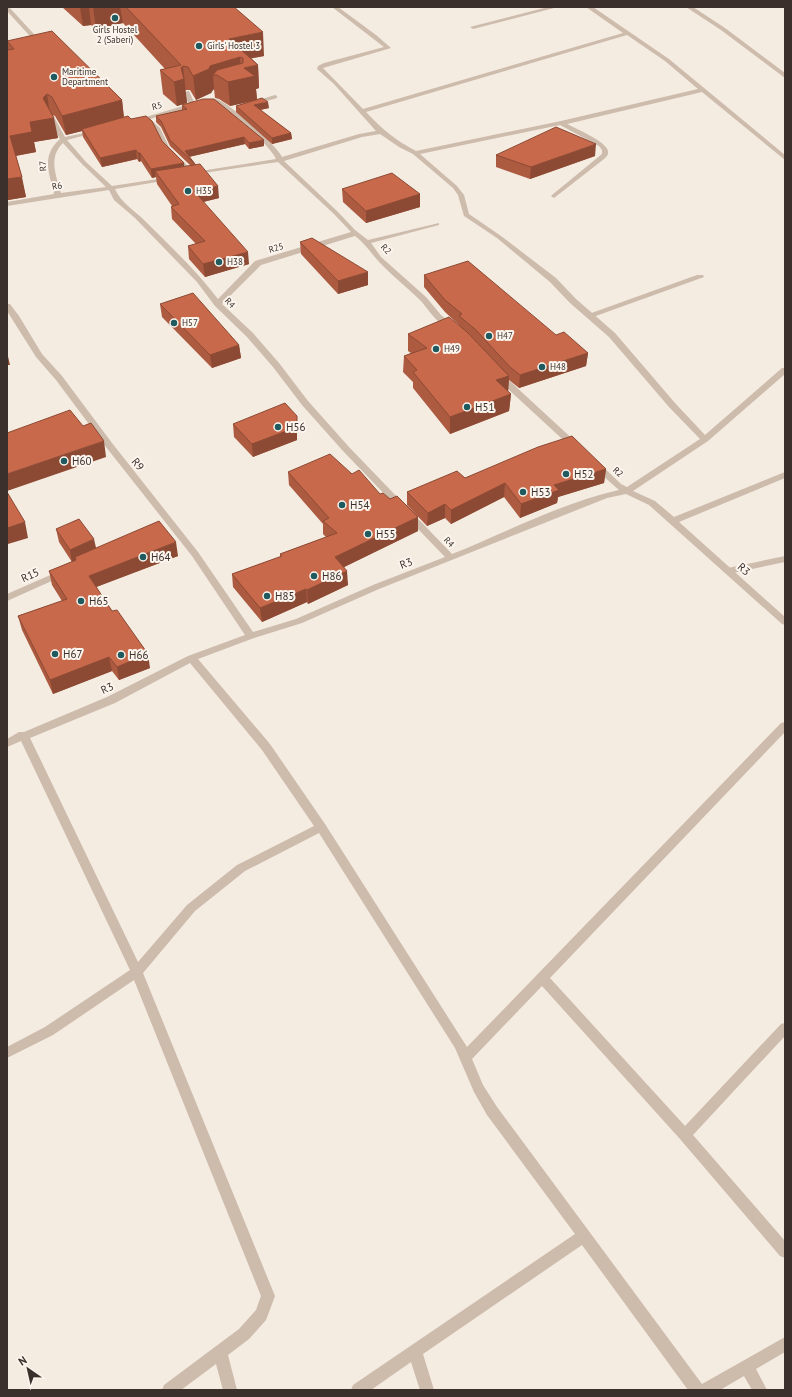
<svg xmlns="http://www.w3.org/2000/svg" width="792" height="1397" viewBox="0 0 792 1397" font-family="'PT Sans',sans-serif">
<rect width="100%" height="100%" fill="#f4ebe1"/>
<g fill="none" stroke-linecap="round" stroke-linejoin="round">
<g fill="#cdbbac" fill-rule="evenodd">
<path d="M7,7h2l34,37v2h-4l-32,-35z"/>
<path d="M697,275h6l1,2 -111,40h-3l-4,-2z"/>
<path d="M785,556v6l-57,12 -5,-3 5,-3z"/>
</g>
<g fill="#cdbbac" fill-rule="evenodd">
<path d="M332,7h6l38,28 15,13 -68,20 40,41 260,-76 -37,-26h7l76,52 116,96v5l-83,-68 -135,32c8,4 40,18 41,27 1,4 -2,6 -4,8l-50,39 -3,-2 1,-1 50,-41v-4l-3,-4 -39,-21 -140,29 37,32 7,9 5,19 32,22 55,42 20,21 39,34 60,70 30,32 77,-67h3v6l-77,67 -75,50 22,10 19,16 111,-45v6l-106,44 106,95v8l-3,-1 -133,-119 -23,-11 -19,4 -228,91 -77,34 -48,15 -56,21 72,85 55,80 142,223 314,-324 4,-1v10l-235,246 135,148 96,-102 4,-1v13l-92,99 92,106v17l-5,-2 -100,-117 -138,-153 -70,73 11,26 14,22 205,277 83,-47v15l-29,17 11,21h-15l-8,-14 -24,14h-32l-106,-145 -159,109 11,36h-14l-9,-28 -40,28h-20l2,-5 222,-151 -88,-119 -13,-23 -19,-44 -136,-215 -74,38 -50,40 -52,62 132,323 -9,24 -17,19 -21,16 9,35h-14l-7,-26 -35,26h-19l2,-5 75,-56 17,-19 5,-14 -127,-316 -81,55 -46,23v-11l38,-20 85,-57 -109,-229 -14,6v-8l12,-7h5l83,-35 81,-41 57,-21 -53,-79 -86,-109 -50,-67 -20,-23 -29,-46v-7h3l9,12 23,38 20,22 50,67 86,109 55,80 43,-13 77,-34 72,-28 -102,-106 -41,-46 -29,-38 -26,-30 -32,-31 -18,-24 -62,-64 -21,-18 -5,-10 -102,16v-4l47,-8c-5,-22 -13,-38 6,-55l-12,-22 3,-2 3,2 11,20 33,-7v2l-31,8 19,22 26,24 59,-9 1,1 -3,2 -54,9c6,14 19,21 29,31 26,26 52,50 74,79l37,-38 96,-29 -17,-18 -56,-52 -88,13 -26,-26 -10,-20 -9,-9 -10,3 -3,-2 58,-17 -3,-3 -3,-9 5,-1 4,9 5,5 -1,1 -47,13 10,9 9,19 25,25 82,-13c-7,-15 -45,-47 -59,-55 -3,-1 -6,0 -9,-1l-1,-1c3,-2 8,-4 12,-2 14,7 56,43 63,57l77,-23 17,-3 -42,-47 -17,-15 1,-3 6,-3 60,-16zM627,35l38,26 33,28 -137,32 -145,30c-21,-11 -34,-22 -50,-39zM380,134l19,13 14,7 40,34 5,7 6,21 33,22 53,44 20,21 39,34 60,70 31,32 -73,48 -6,-3 -22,-21h-6l-1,2 1,2 26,23c-58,13 -112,42 -167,64l-103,-107 -41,-46 -29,-38 -26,-30 -31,-29 39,-39 94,-29c11,8 17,19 27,29 13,13 27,24 39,36 7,8 23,32 35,30v-4l-15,-12 -15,-18 -45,-40 -10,-14 68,-18v-2l-71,17 -13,-10 -17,-18 -54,-51 78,-24zM63,143l19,21 24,23 -45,6c-5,-17 -13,-36 2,-50zM190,663l72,87 52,76 -77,39 -50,40 -49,57 -108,-224 85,-35z"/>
<path d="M548,7h10l-85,22 -3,-2z"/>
<path d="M686,7h7l32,21 60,45v5l-64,-48z"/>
<path d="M275,95l2,1v2l-25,7 -3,-2z"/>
<path d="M497,375h6l75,69 1,2 -1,2h-6l-75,-69z"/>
<path d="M62,570l5,3 -2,2 -58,26v-7z"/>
</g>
</g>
<g fill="#ac5a40">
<path d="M62,7h172l30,49 -13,2 7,7 1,23 -3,1 1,10 12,9 -9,2 31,23 1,6 -20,5 -36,-32v-6l16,-5 -22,5 -11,-7 -4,-1 -1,-9 -1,1 -2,3 -15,7 -6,-10h-5l2,13 -10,3 -14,-12 -3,-24 5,-1 -42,-46 -27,6 -5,-4 -8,1z"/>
<path d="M7,41l115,59 2,17 7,2 31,22 22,26 7,-1 -21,-20 -9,-19 -5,-5v-6l26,-6v-5l82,41 -15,3 -4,-5 -56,13 6,7 24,34 -16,4 46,62 -44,13 -16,-18 -1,-13 8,-2 -24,-25 -1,-12 1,-1 -15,-22 -1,-7 -4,1 -11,-17 -2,1 -2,-3 -35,8 -19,-30 -1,-6 -16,4 -11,-19 -3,-1 6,23 -24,4 2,10 -20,4 10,41 -18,3 -1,-2v-148h1z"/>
<path d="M496,155l99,1 -65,23 -34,-12z"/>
<path d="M342,189l78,5v13l-54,16 -23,-21z"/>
<path d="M300,242l68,43 -30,9 -37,-40z"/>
<path d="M424,275l132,60 32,18 -2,13 -67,22 -10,-8 -1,12 3,2 -2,17 -59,23 -37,-46v-6l-10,-10 1,-16 7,-3 -3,-2v-17l51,-9 -14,-13 -21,-25z"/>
<path d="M160,304l79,41 2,13 -29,10 -50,-51z"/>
<path d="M233,424l64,5v11l-44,17 -19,-20z"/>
<path d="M606,469l-2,14 -46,14 -1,6 -37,15 -16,-21 -53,27 -6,-6 -18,8 -20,-21v-13l58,-14z"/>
<path d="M288,472l64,2 28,20 38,37 -74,36 4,18 -40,19 -1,-2 -45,20 -29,-35 -1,-13 48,-17v-3l46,-17 -3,-3v-10l-34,-39z"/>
<path d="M56,529l40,19 82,8 -82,31 54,81 -31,12 -7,-9 -59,23 -31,-64 -4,-14 44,-15 -10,-16 -3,-14 23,-9 -13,-20z"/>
</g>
<g fill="#8c4a34">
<path d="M80,7h9l2,18 -8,1z"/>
<path d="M93,7h27l3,16 -27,6z"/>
<path d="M263,32l1,24 -21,4v-2l-3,-1 1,22 3,-11 14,-3 1,23 -3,1 1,11 -27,6 -2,-24 -11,-7h-4l1,14 -1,1 -2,3 -15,7 -3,-24 17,-10 19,-27z"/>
<path d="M183,66l4,37 -10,3 -3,-24z"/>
<path d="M47,94l3,20 -7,-16z"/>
<path d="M122,100l2,20 -42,9v2l-16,4 -4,-19z"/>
<path d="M268,102l1,6 -14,3 -1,-6z"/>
<path d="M54,118l4,20 -24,4 2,10 -22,4 -4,-20 20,-14z"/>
<path d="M291,133l1,6 -20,5v-6z"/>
<path d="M244,137l1,7 -57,13 -3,-6z"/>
<path d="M264,140v6l-15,3v-6z"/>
<path d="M596,144l-1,12 -65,23 1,-12z"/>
<path d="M136,150l1,9 -35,8 -2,-9z"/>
<path d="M138,153h2l1,8 -2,1z"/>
<path d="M184,163l1,9 -30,-1 1,6 -4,1 -1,-9z"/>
<path d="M22,177l4,20 -18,3 -1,-3v-18z"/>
<path d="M218,186l1,12 -24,6 -1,-13z"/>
<path d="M420,194v13l-54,16v-12z"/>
<path d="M248,252l1,12 -44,13 -2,-13z"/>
<path d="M368,272v13l-30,9v-13z"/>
<path d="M239,345l2,13 -29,10 -2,-13z"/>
<path d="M7,352l3,13h-3z"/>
<path d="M588,353l-2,13 -67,22 1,-13z"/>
<path d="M509,376l-1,16 -12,-12z"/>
<path d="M511,394l-2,17 -59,23v-17z"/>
<path d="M297,416v24l-44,17 -1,-13z"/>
<path d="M104,441l2,16 -99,34v-17z"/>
<path d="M606,469l-2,14 -46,14 -1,6 -37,15 1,-14 33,-19z"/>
<path d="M505,483l-1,14 -53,27v-14z"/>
<path d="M445,504v14l-18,8 1,-13z"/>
<path d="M418,517v14l-82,40 -1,-14z"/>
<path d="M25,522l3,16 -20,6 -1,-6v-10z"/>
<path d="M94,539l3,13 -21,8 -1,-3 1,5 -4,1 -2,-13z"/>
<path d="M176,542l2,14 -87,33 -2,-13z"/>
<path d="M347,571l1,14 -40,19 -1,-14z"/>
<path d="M306,589l1,13 -45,20 -2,-14z"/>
<path d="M148,654l2,14 -31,12 -2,-13z"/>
<path d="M109,657l3,14 -59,23 -3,-14z"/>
</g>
<g fill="#c8694b" stroke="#8c4a34">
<path d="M126,7h108l29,25 -34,7 29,26 -14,3 11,8 -27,6 -11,-7h-4l4,-5 26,-7v-5l-3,-1 -30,9 -1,3 -16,7 -5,-9 -5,-1 -2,2 3,11 -10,3 -14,-12 21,-5z"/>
<path d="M52,31l70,69 -60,16 -10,-19 -5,-3 -4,4 11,20 -24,4 2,10 -22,4 12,41 -15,2v-129l7,-1 -7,-8z"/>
<path d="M262,98l6,4 -14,3 37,28 -19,5 -36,-32z"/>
<path d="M203,99h11l50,41 -15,3 -5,-6 -59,14 10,13 -25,-24 -9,-19 -5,-5 31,-7 -5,-4z"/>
<path d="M128,116l3,3 15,-3 6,5 10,20 22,22 -33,6 -11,-16h-2l-2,-3 -36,8 -18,-29z"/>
<path d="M556,127l40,17 -65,23 -35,-12z"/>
<path d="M200,164l18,22 -24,5 54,61 -45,12 -15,-18 17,-5 -34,-34 8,-3 -24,-33z"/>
<path d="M392,173l28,21 -54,17 -24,-22z"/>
<path d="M312,238l56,34 -30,9 -38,-39z"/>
<path d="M468,261l88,74 8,-3 24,21 -68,22 -10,-8 -35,-38 -16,-13 3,-2 -17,-14 -21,-25z"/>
<path d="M193,293l46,52 -29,10 -50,-51z"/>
<path d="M449,317l18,15 42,44 -13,4 15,14 -61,23 -37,-45 4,-2 -13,-14 23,-8 -19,-14z"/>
<path d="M285,403l12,13v11l-45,17 -19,-20z"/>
<path d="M70,410l13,16 8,-3 13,18 -97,33v-41z"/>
<path d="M572,436l34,33 -52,16 5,5 -38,14 -16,-21 -54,27 -6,-6 -17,9 -21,-21 50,-21 8,7 73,-31z"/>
<path d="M330,454l22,20 7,-4 21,24 3,-1 7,6 7,-3 21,21 -83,40 12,14 -40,19 -1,-1 -46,19 -28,-34 50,-18 -2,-2 57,-21 -14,-12 6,-3 -41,-46z"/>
<path d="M7,492l18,30 -18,6z"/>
<path d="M79,519l15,20 -24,11 -14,-21z"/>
<path d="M159,521l17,21 -87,34 23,35 5,-1 31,44 -31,13 -8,-10 -59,23 -32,-64 49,-17 -18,-28 27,-11 -1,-3z"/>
</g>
<g fill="#1f5a5e" stroke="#fbf5ee" stroke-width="1.5">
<circle cx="115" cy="18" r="4"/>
<circle cx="199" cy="46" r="4"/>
<circle cx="54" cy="77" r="4"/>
<circle cx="188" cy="191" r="4"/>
<circle cx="219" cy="262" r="4"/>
<circle cx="174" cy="323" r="4"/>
<circle cx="489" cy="336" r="4"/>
<circle cx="436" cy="349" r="4"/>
<circle cx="542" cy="367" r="4"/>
<circle cx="467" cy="407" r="4"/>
<circle cx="278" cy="427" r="4"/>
<circle cx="64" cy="461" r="4"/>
<circle cx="566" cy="474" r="4"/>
<circle cx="523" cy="492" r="4"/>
<circle cx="342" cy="505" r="4"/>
<circle cx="368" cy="534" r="4"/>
<circle cx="143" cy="557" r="4"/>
<circle cx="314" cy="576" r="4"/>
<circle cx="267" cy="596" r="4"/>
<circle cx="81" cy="601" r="4"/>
<circle cx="55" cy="654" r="4"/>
<circle cx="121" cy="655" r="4"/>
</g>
<g text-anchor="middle" stroke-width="4" stroke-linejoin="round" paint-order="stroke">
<g font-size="9" fill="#3b302b" stroke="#fbf5ee" text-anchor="start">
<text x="115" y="33" text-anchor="middle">Girls Hostel<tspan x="115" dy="10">2 (Saberi)</tspan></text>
<text x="207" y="49">Girls' Hostel 3</text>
<text x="62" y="75">Maritime<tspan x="62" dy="10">Department</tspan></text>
<text x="196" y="194">H35</text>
<text x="227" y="265">H38</text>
<text x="182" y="326">H57</text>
<text x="497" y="339">H47</text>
<text x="444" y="352">H49</text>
<text x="550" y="370">H48</text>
</g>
<g font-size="9" fill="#3b302b" stroke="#fbf5ee">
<text transform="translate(157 106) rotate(-14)" y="3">R5</text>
<text transform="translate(43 166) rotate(-94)" y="3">R7</text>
<text transform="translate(57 186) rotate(-10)" y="3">R6</text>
<text transform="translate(276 248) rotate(-17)" y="3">R25</text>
<text transform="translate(386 249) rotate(48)" y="3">R2</text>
<text transform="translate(230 303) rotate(47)" y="3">R4</text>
<text transform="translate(618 472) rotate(43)" y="3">R2</text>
<text transform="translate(449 542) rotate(48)" y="3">R4</text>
</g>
<g font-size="11" fill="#3b302b" stroke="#fbf5ee" text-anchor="start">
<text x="475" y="411">H51</text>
<text x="286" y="431">H56</text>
<text x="72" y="465">H60</text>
<text x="574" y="478">H52</text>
<text x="531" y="496">H53</text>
<text x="350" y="509">H54</text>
<text x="376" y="538">H55</text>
<text x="151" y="561">H64</text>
<text x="322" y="580">H86</text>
<text x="275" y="600">H85</text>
<text x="89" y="605">H65</text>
<text x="63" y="658">H67</text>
<text x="129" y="659">H66</text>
</g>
<g font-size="11" fill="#3b302b" stroke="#fbf5ee">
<text transform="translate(138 464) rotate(51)" y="4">R9</text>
<text transform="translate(406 563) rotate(-21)" y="4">R3</text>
<text transform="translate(744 569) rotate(42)" y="4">R3</text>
<text transform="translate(30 575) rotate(-24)" y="4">R15</text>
<text transform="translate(107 688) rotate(-25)" y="4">R3</text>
</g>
</g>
<rect width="792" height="1397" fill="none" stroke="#3b302b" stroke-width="16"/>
<g transform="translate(28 1369) rotate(326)" stroke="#fbf5ee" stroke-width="3" paint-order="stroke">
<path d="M0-3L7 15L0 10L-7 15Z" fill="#3b302b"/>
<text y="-6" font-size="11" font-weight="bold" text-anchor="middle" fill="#3b302b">N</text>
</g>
</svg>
